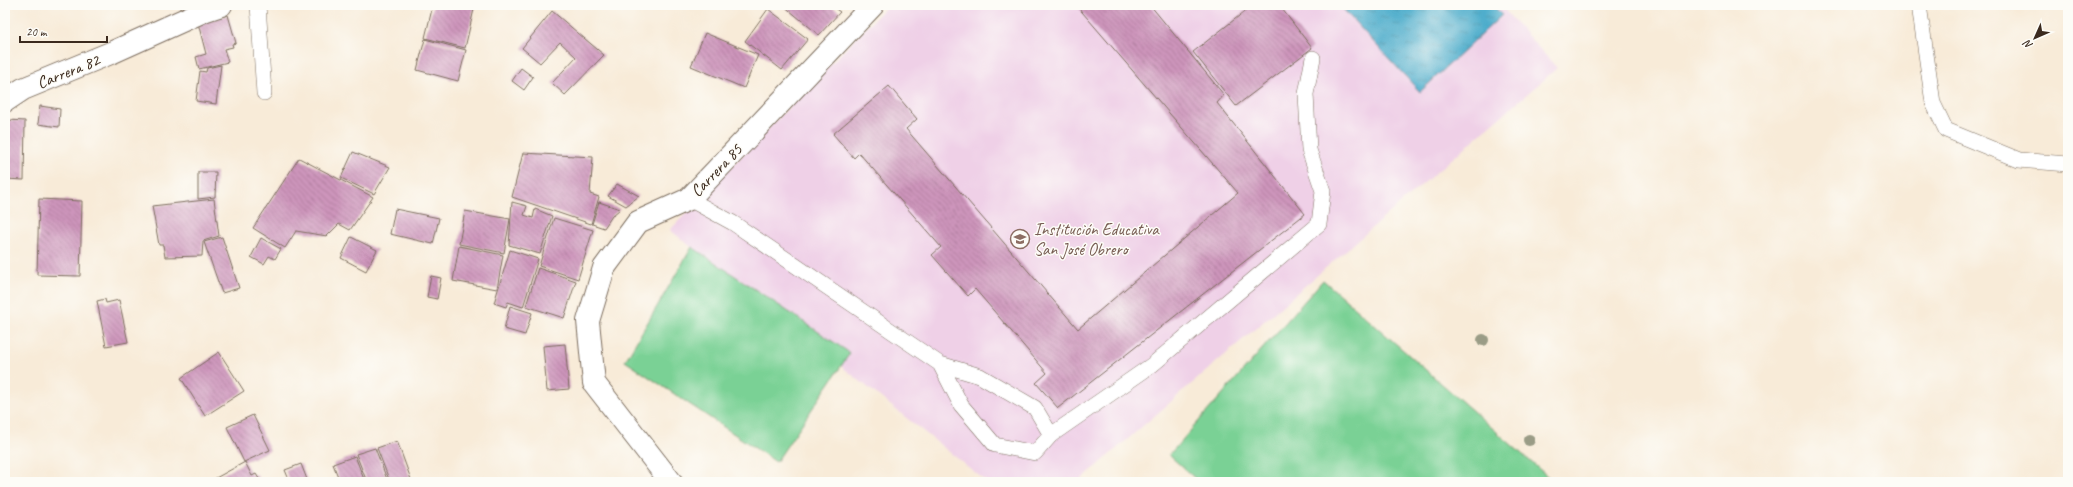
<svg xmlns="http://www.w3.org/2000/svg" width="2073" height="487" viewBox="0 0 2073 487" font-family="Caveat,sans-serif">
<defs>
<pattern id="water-ripples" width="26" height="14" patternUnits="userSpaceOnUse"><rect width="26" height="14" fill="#4caccb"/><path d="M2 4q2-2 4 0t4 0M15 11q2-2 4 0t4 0" fill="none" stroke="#408ca4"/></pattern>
<pattern id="building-back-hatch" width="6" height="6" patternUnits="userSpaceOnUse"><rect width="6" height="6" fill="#cd94bb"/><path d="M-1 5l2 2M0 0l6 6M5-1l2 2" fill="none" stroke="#a87997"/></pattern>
</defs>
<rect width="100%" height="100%" fill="#fdfcf7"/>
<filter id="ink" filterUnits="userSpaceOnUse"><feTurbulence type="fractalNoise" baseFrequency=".025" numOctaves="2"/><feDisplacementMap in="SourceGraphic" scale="8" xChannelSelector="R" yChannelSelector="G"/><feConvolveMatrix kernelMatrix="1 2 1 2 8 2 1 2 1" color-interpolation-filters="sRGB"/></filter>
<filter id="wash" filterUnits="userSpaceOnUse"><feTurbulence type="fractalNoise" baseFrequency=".012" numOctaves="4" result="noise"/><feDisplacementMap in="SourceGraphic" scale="16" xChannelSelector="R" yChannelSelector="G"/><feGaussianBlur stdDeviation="0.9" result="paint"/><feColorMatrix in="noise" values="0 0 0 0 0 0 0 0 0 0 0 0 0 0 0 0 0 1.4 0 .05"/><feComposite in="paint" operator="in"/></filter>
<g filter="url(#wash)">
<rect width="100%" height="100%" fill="#f8ebd8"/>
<path fill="#efd0e7" d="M888,5h612l57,63 -479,414h-91l-317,-252z"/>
<g fill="#7ad195" stroke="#5a7e5a">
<path d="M692,247l158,106 -74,109 -151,-101z"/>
<path d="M1323,280l231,202h-355l-30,-27z"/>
</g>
<path fill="url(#water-ripples)" stroke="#446b74" d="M1347,5h146l9,10 -82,77 -77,-83z"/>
<g id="blocks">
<g fill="url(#building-back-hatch)">
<path d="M433,5h42l-10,43 -40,-10z"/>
<path d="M783,5h47l10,7 -21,23z"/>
<path d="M1076,5h74l74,90 -7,8 88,111 -247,194 -22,-25 11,-10 -72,-84 -7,7 -36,-41 9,-8 -82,-94 -5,5 -21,-24 56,-48 28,33 -11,10 172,200 160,-136z"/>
<path d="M1253,5h26l33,43 -76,58 -43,-54z"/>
<path d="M768,9l40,30 -26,31 -37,-29z"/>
<path d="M552,11l52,44 -39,40 -13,-12 24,-26 -16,-15 -20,21 -18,-15z"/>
<path d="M228,15l8,28 -4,1 1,3 -9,2 4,13 -29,7 -3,-12 10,-3 -8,-31z"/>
<path d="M705,33l53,22 -14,33 -53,-22z"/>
<path d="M425,39l41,11 -8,31 -41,-11z"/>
<path d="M221,65l-5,39 -20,-3 4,-30 6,1 1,-4z"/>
<path d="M521,68l12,9 -9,13 -12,-9z"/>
<path d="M40,106l20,3 -1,18 -21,-3z"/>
<path d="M8,120l17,1 -1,59 -19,-1v-58z"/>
<path d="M353,152l37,15 -16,27 -33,-16z"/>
<path d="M523,153l70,4 -3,37 9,3 -8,27 -79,-27z"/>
<path d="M299,158l74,39 -23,33 -11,-6 -12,12 -31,-5 -11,17 -32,-20z"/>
<path d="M198,172h18l-1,25 -17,2z"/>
<path d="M617,184l22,12 -13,10 -18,-10z"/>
<path d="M39,199l43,2 -2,75 -43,-1z"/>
<path d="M214,199l5,37 -16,5 -1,15 -37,1 -2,-12h-4l-7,-39z"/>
<path d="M512,202l15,4 -3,9 9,3 2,-9 17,7 -12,38 -31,-9z"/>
<path d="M599,202l21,7 -8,7 -8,12 -12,-4z"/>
<path d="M395,209l44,9 -6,26 -43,-10z"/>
<path d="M465,211l45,8 -6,34 -45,-9z"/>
<path d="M554,218l39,12 -15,49 -39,-13z"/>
<path d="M222,237l17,51 -17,5 -18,-51z"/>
<path d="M351,237l26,13 -11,21 -25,-13z"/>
<path d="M261,238l20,11 -6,10 -6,-3 -5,8 -13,-7z"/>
<path d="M459,246l44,9 -6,34 -44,-8z"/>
<path d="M510,250l28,9 -15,48 -15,-5 -2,5 -12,-4z"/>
<path d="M538,268l38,13 -12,37 -38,-12z"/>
<path d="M431,276l10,2 -4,21 -10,-2z"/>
<path d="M105,299l1,4 13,-3 9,42 -22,4 -9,-45z"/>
<path d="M510,306l22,7 -7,22 -21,-6z"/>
<path d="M565,344l4,45 -22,2 -4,-45z"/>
<path d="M219,352l25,39 -39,25 -24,-38z"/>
<path d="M253,415l17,35 -26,12 -17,-35z"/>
<path d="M397,441l15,41h-22l-13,-34z"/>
<path d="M375,448l13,34h-21l-11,-28z"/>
<path d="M355,456l10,26h-25l-7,-18z"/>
<path d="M245,462l7,14 4,-2 5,8h-45l-2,-3z"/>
<path d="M301,464l7,18h-18l-5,-12z"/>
</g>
</g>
</g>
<g filter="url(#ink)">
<use href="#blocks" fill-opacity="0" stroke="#7d6e5f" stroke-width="1"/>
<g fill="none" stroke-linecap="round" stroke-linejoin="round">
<defs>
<g id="service">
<path d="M258,5l6,88"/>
<path d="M1919,5l14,98 13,27 73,30 49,4"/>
<path d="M689,199l44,24 207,141 40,12 55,32 16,27 -16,18 -40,-8 -34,-40 -21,-41"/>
<path d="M1051,435l101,-70 167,-141 4,-33 -14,-41 -3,-56 7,-36"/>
</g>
<g id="minor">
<path d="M5,101l18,-12 90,-37 93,-42 15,-5"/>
<path d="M671,482l-77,-99 -6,-62 16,-53 34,-46 51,-23 184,-194"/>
</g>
</defs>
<use href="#service" stroke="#7d6e5f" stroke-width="16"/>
<use href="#minor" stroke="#7d6e5f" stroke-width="24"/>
<use href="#service" stroke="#fff" stroke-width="15"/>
<use href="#minor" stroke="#fff" stroke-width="22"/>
</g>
<g fill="#9a9c86">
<circle cx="1483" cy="340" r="6"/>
<circle cx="1529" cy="440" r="6"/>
</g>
</g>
<defs>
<symbol id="school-ring" viewBox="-11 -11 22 22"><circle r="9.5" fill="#fdfcf7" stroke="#8d6e63" stroke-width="1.5"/><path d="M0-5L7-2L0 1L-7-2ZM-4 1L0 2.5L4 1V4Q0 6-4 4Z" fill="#8d6e63"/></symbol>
</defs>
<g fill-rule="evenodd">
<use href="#school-ring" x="1009" y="228" width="22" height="22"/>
</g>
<g text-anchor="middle" stroke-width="3" stroke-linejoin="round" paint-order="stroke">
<g font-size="17" fill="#3b2a1e" stroke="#fdfcf7">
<text transform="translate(68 71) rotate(-22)" y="6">Carrera 82</text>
<text transform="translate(716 170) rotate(-46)" y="6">Carrera 85</text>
</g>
<g font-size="17" fill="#785e54" stroke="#fdfcf7" text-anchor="start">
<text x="1034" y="235">Institución Educativa<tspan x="1034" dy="20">San José Obrero</tspan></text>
</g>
</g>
<rect width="2073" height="487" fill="none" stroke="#fdfcf7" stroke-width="20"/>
<g transform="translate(2035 38) rotate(225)" stroke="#fdfcf7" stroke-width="3" paint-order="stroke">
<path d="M0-3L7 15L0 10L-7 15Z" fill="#3b2a1e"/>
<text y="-6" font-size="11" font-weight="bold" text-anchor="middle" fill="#3b2a1e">N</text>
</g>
<path d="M20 36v6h87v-6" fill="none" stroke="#3b2a1e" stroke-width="2"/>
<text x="26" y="36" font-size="12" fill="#3b2a1e" stroke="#fdfcf7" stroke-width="3" paint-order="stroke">20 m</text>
</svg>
